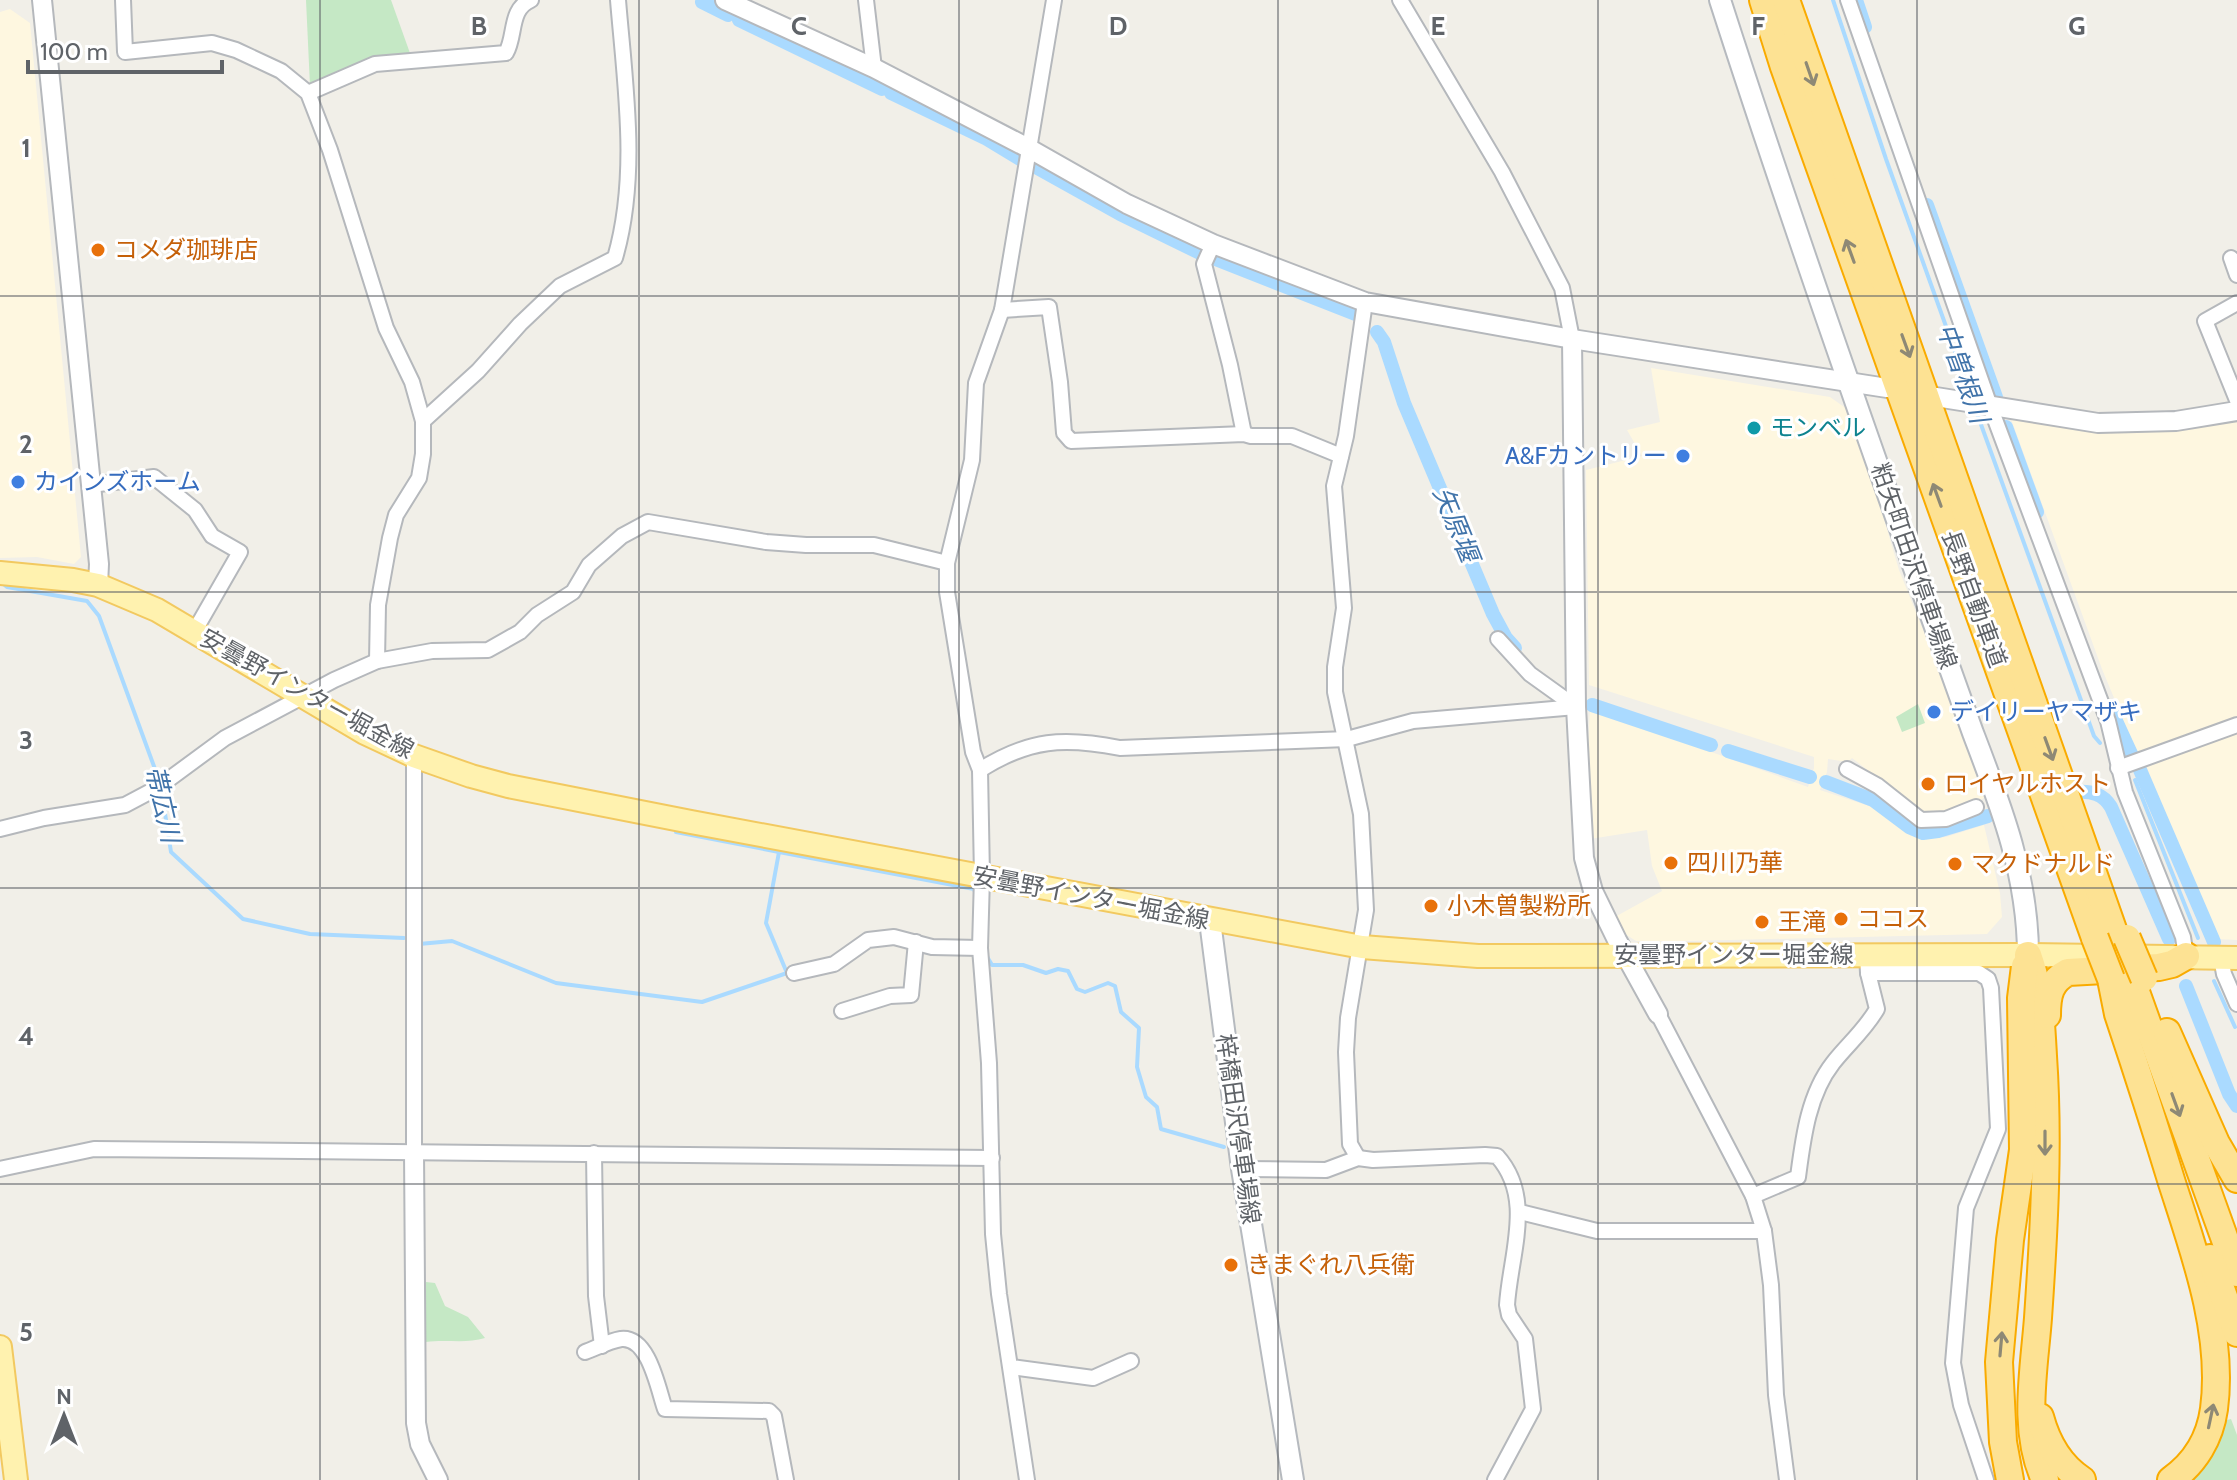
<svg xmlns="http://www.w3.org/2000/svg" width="2237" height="1480" viewBox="0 0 2237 1480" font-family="Cabin,'Noto Sans JP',sans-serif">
<rect width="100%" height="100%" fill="#f1efe8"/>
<g fill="#fef7e0">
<path d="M10,9l20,14 51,534 -7,7 -37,-7 -37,1v-546z"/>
<path d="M1651,368l179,29 17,12 19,49 33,112 47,117 38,111 -9,5 -39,12 -12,-1 -72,-56 -4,4 -20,-3 -1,13 -7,18 52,17 50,32 24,-2 38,-12 16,68 2,24 -15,17 -298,7h-53l-14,-9 -9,-14 49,-27 -10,-25 -5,-36 -57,9 -3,-71 3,-60 218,79 6,-19v-11l-225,-72 -3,-215 56,-14 -15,-26 33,-8z"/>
<path d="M2010,416l172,13 55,-10v521l-20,-1 -72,-176 -6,-5 -37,-89z"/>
</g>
<g fill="#c5e8c5">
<path d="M306,0h85l20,56 -101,30z"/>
<path d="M1918,704l7,19 -23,9 -6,-15z"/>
<path d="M426,1282l9,1 10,23 23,11 17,21c-19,6 -39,1 -59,4z"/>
<path d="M2231,1419l6,16v45h-55l41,-59z"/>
</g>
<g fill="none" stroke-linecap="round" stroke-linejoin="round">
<g stroke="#aadaff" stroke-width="4">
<path d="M1833,0l53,159 85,237"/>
<path d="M1975,408l119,328 6,7"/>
<path d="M1,582l6,5 80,14 12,15 60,164"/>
<path d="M2135,780l63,158"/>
<path d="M161,788l10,64 72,67 67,15 94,4"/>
<path d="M676,832l103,20"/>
<path d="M419,944l33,-3 104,42 146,19 85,-29 -21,-50 13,-71 195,37 1,3"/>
<path d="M986,955l6,10h31l23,8 12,-4 10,2 9,18 8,3 23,-9 7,3 6,26 18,16 -2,39 9,30 11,10 4,22 63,18"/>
<path d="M2214,981l21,46"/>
</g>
<g stroke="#aadaff" stroke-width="14">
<path d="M1856,0l9,27"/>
<path d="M702,2l26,13"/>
<path d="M739,20l143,69"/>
<path d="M891,93l96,46 33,20"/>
<path d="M1032,165l88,49 82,40"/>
<path d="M1927,205l69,192"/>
<path d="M1213,258l145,57"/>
<path d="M1377,332l7,10 20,61 89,211 13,24 9,10"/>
<path d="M2006,427l31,85"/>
<path d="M1592,705l119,40"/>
<path d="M2110,708l23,50"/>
<path d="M1728,751l82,26"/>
<path d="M2140,770l74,172"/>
<path d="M1826,782l47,18 36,27 14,6 15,-2 50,-15"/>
<path d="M2077,792c15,-1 26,2 34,15l58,132"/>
<path d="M2186,986l43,108 8,12"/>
</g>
<defs>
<g id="minor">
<path d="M123,0l2,52 87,-9 24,7 45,21 27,22 22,57 56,178 26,54 11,39v33l-4,24 -23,37 -6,23 -12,67 -1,56"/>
<path d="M866,0l8,68"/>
<path d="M1400,0l102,172 60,116 10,51"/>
<path d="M1848,0l142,406 118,315 17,71 58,145 3,19"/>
<path d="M308,93l67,-29 131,-11c10,-17 3,-44 25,-53"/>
<path d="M1213,244l-9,20 26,101 14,69"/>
<path d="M2231,258l6,17"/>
<path d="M2237,303l-32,18 32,79"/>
<path d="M1002,310l47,-3 11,75 4,51 7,8 173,-7 7,2h41l49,20"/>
<path d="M423,421l55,-50 42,-47 40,-38 55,-28c24,-83 10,-173 3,-258"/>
<path d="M91,485l63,-8 41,33 17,26 28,16 -46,80"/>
<path d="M1498,639l32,35 46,33"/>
<path d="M414,756v395"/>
<path d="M2118,768l119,-43"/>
<path d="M1847,769l31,17 43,34 25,-1 30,-12"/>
<path d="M980,770c49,-31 84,-33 140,-22l227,-9 66,-18 163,-14"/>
<path d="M0,829l44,-11 81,-13 32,-17 68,-50 109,-58 43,-19 55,-10 56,-1 32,-18 17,-17 36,-23 16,-27 33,-29 26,-14 118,20 40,3h68l73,18"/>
<path d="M1867,954l1,19h111l9,6 3,9 7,141 -32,79 -13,155 8,42 25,75"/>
<path d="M2221,958l3,16 13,30"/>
<path d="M794,973l40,-9 34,-24 26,-3 38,10 48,1"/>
<path d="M842,1011l48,-15 21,-1 5,-53"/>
<path d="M1658,1014l95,182 11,35 7,54 5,110 11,85"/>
<path d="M594,1153l2,143 6,50"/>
<path d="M1358,1158l-8,-14 -4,-92 2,-34 18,-108 -5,-96 -26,-122v-25l9,-59 -10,-122 12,-50 19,-134"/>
<path d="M0,1169l94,-20 898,9"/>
<path d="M1242,1169l84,1 32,-12 15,2 112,-5 12,1c38,42 13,99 10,149l2,10 16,24 8,70 -38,71"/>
<path d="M1753,1196l45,-19c5,-38 10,-82 35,-114 14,-18 32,-33 44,-54l-9,-36"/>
<path d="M1520,1212l77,19h167"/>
<path d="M585,1352c11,-4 24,-11 36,-13 28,-3 37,50 44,70l104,2 5,5 12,64"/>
<path d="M1011,1367l82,11 38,-17"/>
<path d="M1027,1480l-28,-186 -6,-60 -4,-171 -9,-115 2,-71 -2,-107 -7,-18 -26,-160v-29l25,-103 4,-77 26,-73 52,-310"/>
</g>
<g id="tertiary">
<path d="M42,0l57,564 -1,21"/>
<path d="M725,0l149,68 156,81 97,55 86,40 152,58 207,37 315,49"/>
<path d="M1572,339l4,368 8,151 9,33 24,49 41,74"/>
<path d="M1936,397l162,26 78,-2 61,-10"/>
<path d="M414,1151l2,272 4,21 18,36"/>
</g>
<g id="secondary">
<path d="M1720,0c63,196 131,391 200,585 18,49 35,99 53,148 28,73 55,142 55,222"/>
<path d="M1210,921l32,248 51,311"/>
</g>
<g id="primary">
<path d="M0,573l73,7 25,5 59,25 208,123 49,23 57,20 37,10 183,36 671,125 116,9 550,-1 209,3"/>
<path d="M0,1347l16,133"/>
</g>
<g id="motorway">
<path d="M1763,0l21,67 311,871"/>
<path d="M1786,0l330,938"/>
<path d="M2028,955c12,33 13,66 15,101 6,88 1,175 -5,262 -4,53 -16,112 7,162"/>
<path d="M2131,978l106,295"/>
<path d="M2111,979l7,35c19,57 37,113 54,169 23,71 52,151 42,226 -4,29 -19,54 -43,71"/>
<path d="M2047,1015c0,-20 3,-34 21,-43l91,-5 13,-3 14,-8"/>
<path d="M2167,1032l49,111 21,36"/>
<path d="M2210,1258l27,75"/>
<path d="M2040,1417c7,26 19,48 42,63"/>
<path d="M2010,1480l-7,-38 -4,-80 11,-122 13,-90 -2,-152 4,-32"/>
</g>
</defs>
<use href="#minor" stroke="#b5b8bc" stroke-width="18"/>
<use href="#tertiary" stroke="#b5b8bc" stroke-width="22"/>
<use href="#secondary" stroke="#b6babf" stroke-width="24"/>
<use href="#primary" stroke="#f2c960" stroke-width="26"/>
<use href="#motorway" stroke="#f9ab00" stroke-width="30"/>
<use href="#minor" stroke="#fff" stroke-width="14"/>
<use href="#tertiary" stroke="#fff" stroke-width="18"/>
<use href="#secondary" stroke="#fff" stroke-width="20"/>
<use href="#primary" stroke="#fff2af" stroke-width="22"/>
<use href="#motorway" stroke="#fde293" stroke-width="26"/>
<defs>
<g id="motorway-bridge">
<path d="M2095,938l16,41"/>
<path d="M2127,938l17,40"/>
</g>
</defs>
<use href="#motorway-bridge" stroke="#f9ab00" stroke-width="30" stroke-linecap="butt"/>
<use href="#motorway-bridge" stroke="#fde293" stroke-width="26"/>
</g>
<defs><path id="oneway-shaft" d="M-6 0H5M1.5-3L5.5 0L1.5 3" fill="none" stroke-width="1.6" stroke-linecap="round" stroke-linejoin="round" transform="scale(2)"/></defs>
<g stroke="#8e8975">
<use href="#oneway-shaft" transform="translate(1810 74) rotate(71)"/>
<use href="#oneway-shaft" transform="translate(1850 251) rotate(-110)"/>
<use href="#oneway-shaft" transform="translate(1906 346) rotate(70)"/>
<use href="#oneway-shaft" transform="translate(1937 495) rotate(-110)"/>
<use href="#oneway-shaft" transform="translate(2049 749) rotate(70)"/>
<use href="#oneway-shaft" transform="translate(2176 1105) rotate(70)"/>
<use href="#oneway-shaft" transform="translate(2045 1143) rotate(90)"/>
<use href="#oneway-shaft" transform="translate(2001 1344) rotate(-85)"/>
<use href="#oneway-shaft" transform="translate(2211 1416) rotate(-78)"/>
</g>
<path fill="none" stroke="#5f6368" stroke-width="2" stroke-opacity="0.55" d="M320,0v1480M639,0v1480M959,0v1480M1278,0v1480M1598,0v1480M1917,0v1480M0,296h2237M0,592h2237M0,888h2237M0,1184h2237"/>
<g fill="#e8710a" stroke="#fff" stroke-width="3">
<circle cx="98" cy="250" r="8"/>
<circle cx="1928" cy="784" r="8"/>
<circle cx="1671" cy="863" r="8"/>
<circle cx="1955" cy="864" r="8"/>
<circle cx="1431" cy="906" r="8"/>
<circle cx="1841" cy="919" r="8"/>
<circle cx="1762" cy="922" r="8"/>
<circle cx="1231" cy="1265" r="8"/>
</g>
<circle fill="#0f9aa8" stroke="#fff" stroke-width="3" cx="1754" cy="428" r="8"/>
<g fill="#3f7fe0" stroke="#fff" stroke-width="3">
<circle cx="1683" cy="456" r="8"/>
<circle cx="18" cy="482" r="8"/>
<circle cx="1934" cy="712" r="8"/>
</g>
<g text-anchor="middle" stroke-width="6" stroke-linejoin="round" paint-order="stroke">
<g font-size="24" fill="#c56008" stroke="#fff" text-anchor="start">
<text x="114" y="258">コメダ珈琲店</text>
<text x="1944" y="792">ロイヤルホスト</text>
<text x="1687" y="871">四川乃華</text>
<text x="1971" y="872">マクドナルド</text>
<text x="1447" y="914">小木曽製粉所</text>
<text x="1857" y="927">ココス</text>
<text x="1778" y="930">王滝</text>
<text x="1247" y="1273">きまぐれ八兵衛</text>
</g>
<g font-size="24" fill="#0d838f" stroke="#fff" text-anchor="start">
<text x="1770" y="436">モンベル</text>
</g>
<g font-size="24" fill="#366cbe" stroke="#fff" text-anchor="start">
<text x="1667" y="464" text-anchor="end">A&amp;Fカントリー</text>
<text x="34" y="490">カインズホーム</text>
<text x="1950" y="720">デイリーヤマザキ</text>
</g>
<g font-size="24" fill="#5f6368" stroke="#fff">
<text transform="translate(1914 566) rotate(71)" y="8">粕矢町田沢停車場線</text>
<text transform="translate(1974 599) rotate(70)" y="8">長野自動車道</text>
<text transform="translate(307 694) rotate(29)" y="8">安曇野インター堀金線</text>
<text transform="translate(1091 898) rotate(11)" y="8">安曇野インター堀金線</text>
<text x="1734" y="963">安曇野インター堀金線</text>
<text transform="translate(1238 1129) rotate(82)" y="8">梓橋田沢停車場線</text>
</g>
<g font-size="26" font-style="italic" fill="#4174aa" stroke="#fff">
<text transform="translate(1963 373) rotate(70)" y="9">中曽根川</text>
<text transform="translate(1456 524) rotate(68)" y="9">矢原堰</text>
<text transform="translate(163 804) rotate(77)" y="9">帯広川</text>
</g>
</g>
<g font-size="26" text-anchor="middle" font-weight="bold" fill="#5f6368" stroke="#fff" stroke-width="6" stroke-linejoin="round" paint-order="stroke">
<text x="479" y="35">B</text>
<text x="799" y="35">C</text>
<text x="1118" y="35">D</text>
<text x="1438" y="35">E</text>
<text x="1758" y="35">F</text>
<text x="2077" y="35">G</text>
<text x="26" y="157">1</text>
<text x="26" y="453">2</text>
<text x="26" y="749">3</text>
<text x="26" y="1045">4</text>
<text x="26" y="1341">5</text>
</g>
<g transform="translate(64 1416)" stroke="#ffffff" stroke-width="6" paint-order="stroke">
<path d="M0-6L14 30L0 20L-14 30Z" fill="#5f6368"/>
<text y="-12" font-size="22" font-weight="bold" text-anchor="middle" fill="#5f6368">N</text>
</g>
<path d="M28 60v12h194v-12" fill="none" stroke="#5f6368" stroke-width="4"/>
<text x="40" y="60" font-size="24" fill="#5f6368" stroke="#ffffff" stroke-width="6" paint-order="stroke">100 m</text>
</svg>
